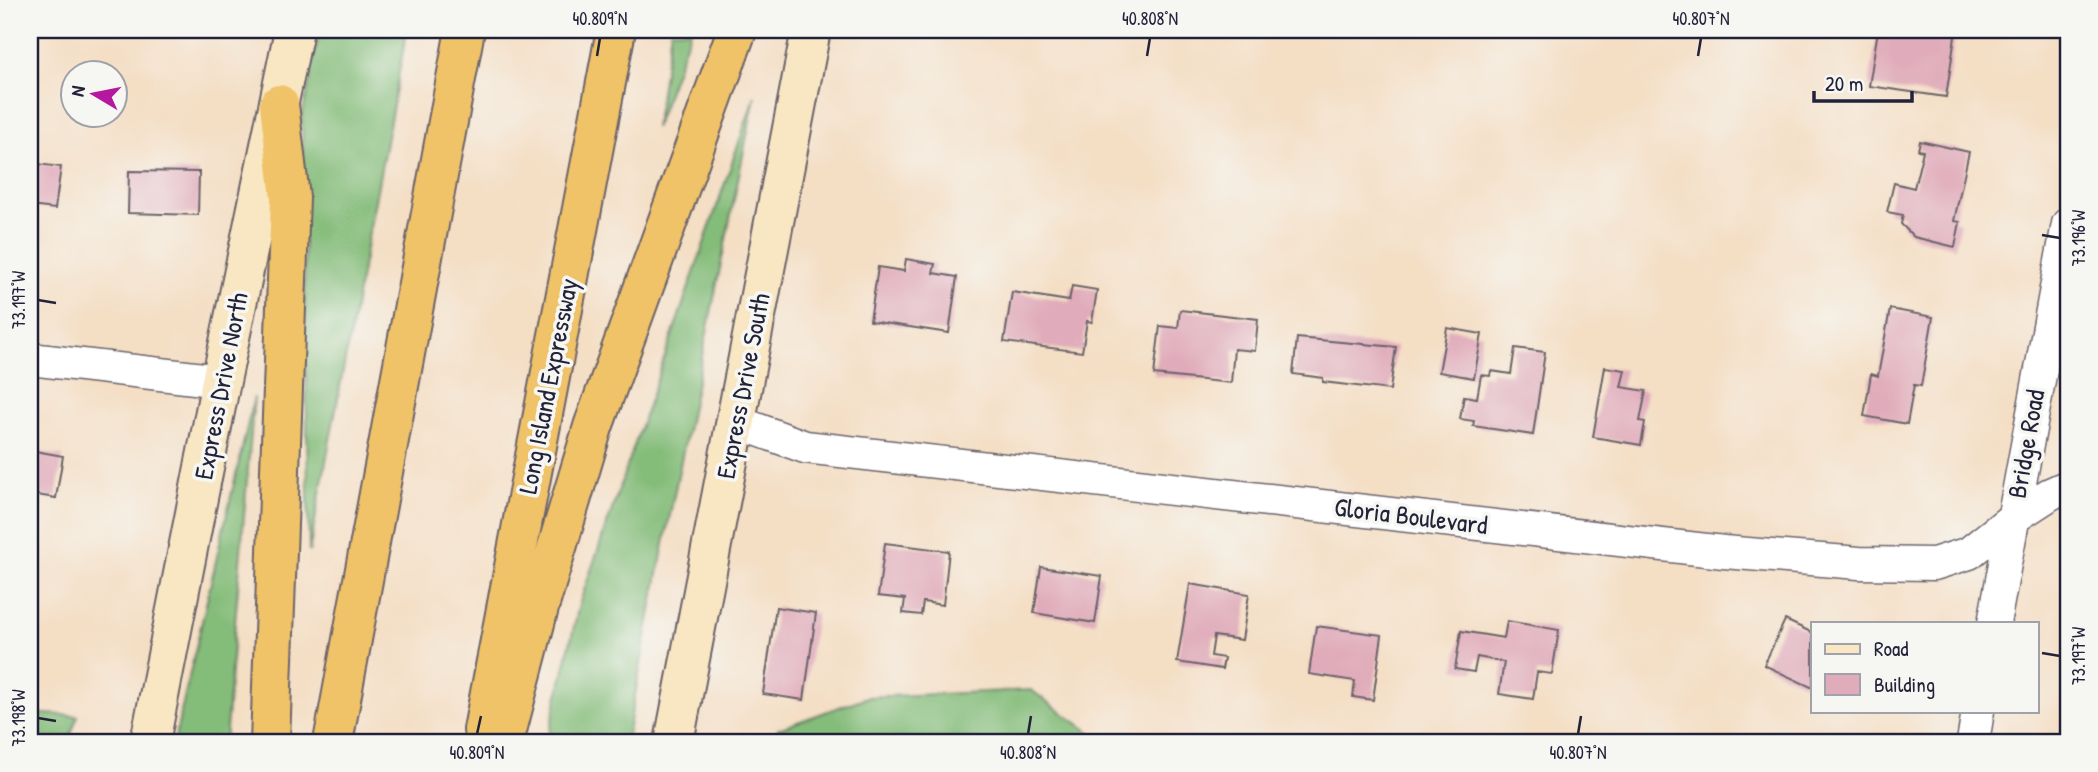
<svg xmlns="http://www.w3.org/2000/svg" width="2098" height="772" viewBox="0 0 2098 772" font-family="'Patrick Hand',sans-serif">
<rect width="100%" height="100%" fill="#f6f6f2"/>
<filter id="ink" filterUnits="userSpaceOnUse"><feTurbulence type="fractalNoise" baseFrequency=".0143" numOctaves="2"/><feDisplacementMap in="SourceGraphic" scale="14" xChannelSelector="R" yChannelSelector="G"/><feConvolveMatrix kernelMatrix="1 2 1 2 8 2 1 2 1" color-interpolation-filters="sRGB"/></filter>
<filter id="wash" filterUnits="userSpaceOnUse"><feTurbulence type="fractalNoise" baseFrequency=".00686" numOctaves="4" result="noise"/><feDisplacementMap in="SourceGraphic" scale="28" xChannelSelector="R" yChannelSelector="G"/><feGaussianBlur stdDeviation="1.57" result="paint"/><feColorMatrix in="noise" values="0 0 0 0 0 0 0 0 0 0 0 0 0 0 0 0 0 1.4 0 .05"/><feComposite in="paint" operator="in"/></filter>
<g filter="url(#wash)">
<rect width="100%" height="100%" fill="#f4dec4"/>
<g fill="#84bc79" stroke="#536f5a" stroke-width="2">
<path d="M320,30h87l-98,522 -7,-435z"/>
<path d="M671,30h20l-36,98z"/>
<path d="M755,96l-97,478 -32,168h-79l32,-137z"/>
<path d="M254,397l-29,345h-51z"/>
<path d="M1031,690l60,43 7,9h-326l6,-13 89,-32z"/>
<path d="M30,713l48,3 -10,26h-38z"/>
</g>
<g id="blocks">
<g fill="#e0abba">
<path d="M1878,30h78l-10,67 -77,-11z"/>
<path d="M1920,141l49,11 -15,69 6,1 -5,25 -41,-10 -13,-13 2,-9 -16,-3 7,-29 20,5 9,-37 -5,-1z"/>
<path d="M30,163l31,4 -6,42 -25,-3z"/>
<path d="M129,171l70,1 -1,43 -70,-2z"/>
<path d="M906,259l29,5 -2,9 24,4 -8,56 -79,-12 8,-54 26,4z"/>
<path d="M1072,286l25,4 -5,32 -5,-1 -5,31 -78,-10 8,-50 57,9z"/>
<path d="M1890,309l43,8 -12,69 -7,-1 -7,39 -43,-8 7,-42 7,2z"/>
<path d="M1180,310l78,9 -3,32 -21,-2 -3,34 -77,-8 6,-49 18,2z"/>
<path d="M1447,328l35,6 -8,44 -35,-6z"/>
<path d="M1297,338l99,9 -6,43 -67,-8v-4l-30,-4z"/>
<path d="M1515,348l30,4 -12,83 -60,-9 1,-5 -14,-2 4,-23 13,2 4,-23 9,1 1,-5 20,3z"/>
<path d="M1605,367l20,3 -4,17 25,4 -6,30 5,1 -4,23 -48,-8z"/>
<path d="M30,450l33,6 -7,42 -26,-4z"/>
<path d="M885,543l64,8 -6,54 -20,-3 -2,13 -18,-2 2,-14 -27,-3z"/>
<path d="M1041,567l61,9 -7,47 -61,-10z"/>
<path d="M1190,584l59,10 -7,46 -28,-4 -3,20 13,2 -2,11 -45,-7z"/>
<path d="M776,607l40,6 -12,87 -41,-6z"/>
<path d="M1785,620l28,13v55l-49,-23z"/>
<path d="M1507,621l52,9 -7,44 -15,-2 -4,27 -34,-5 5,-32 -27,-5 -3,15 -19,-3 6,-38 43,7z"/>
<path d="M1316,626l66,9 -9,65 -20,-3 2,-16 -46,-7z"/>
</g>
</g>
</g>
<g filter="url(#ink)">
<use href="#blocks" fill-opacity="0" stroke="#6c646b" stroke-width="2"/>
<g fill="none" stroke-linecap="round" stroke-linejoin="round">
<defs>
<g id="minor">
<path d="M30,359l191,22"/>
<path d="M737,422l68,25 919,105 135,11 75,1 35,-11 44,-35 37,-24 18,-8"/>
<path d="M1994,623l74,-399"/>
<path d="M1973,742l5,-31"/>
</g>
<g id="secondary">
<path d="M150,742l71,-361 73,-351"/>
<path d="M674,742l137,-712"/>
</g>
<g id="motorway">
<path d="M483,730l133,-700"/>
<path d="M270,742l20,-544 -11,-94"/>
<path d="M333,742l132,-712"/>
<path d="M504,742l36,-138 53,-177 144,-397"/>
</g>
</defs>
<use href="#minor" stroke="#6c646b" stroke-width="35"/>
<use href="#secondary" stroke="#6c646b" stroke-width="42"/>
<use href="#motorway" stroke="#6c646b" stroke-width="42"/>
<use href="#minor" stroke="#fff" stroke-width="32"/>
<use href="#secondary" stroke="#f9e7c3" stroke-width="38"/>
<use href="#motorway" stroke="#f1c369" stroke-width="38"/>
</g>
</g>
<path fill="none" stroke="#22223b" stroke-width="2.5" d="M597,56l3,-18M1147,56l3,-18M1698,56l3,-18M2042,235l18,3M38,300l18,3M2042,653l18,3M38,718l18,3M477,734l4,-18M1028,734l3,-18M1578,734l3,-18"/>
<g text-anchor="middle" stroke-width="7" stroke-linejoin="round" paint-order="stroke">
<g font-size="26" fill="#22223b" stroke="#f6f6f2">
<text transform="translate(221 386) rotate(-79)" y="9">Express Drive North</text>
<text transform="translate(548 386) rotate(-79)" y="9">Long Island Expressway</text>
<text transform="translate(743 386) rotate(-79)" y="9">Express Drive South</text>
<text transform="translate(2026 444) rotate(-80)" y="9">Bridge Road</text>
<text transform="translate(1411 516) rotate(7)" y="9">Gloria Boulevard</text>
</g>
</g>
<rect width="2098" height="772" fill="none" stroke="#f6f6f2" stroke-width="77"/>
<rect x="1811" y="622" width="228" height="91" fill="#f6f6f2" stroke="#a1a1a9" stroke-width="2"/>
<rect x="1825" y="644" width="35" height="10" fill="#f9e7c3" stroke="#a1a1a9" stroke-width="2"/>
<text x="1874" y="656" font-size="21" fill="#22223b">Road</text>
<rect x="1825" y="674" width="35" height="21" fill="#e0abba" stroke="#a1a1a9" stroke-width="2"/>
<text x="1874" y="692" font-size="21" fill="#22223b">Building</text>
<g transform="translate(94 94) rotate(280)"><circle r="33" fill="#f6f6f2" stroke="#a1a1a9" stroke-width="2"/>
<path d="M0-5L12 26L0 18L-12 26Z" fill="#b5179e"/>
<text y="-10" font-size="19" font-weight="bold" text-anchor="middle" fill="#22223b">N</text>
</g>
<path d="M1814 91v10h98v-10" fill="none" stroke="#22223b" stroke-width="3.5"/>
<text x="1825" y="91" font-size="21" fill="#22223b" stroke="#f6f6f2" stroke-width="5" paint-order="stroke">20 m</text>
<rect x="38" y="38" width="2022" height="696" fill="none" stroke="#22223b" stroke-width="2.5"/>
<g font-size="18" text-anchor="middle" fill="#22223b">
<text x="600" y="25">40.809°N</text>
<text x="1150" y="25">40.808°N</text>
<text x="1701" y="25">40.807°N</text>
<text transform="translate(2079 238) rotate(-90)" y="6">73.196°W</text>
<text transform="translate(19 300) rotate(-90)" y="6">73.197°W</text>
<text transform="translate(2079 656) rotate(-90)" y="6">73.197°W</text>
<text transform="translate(19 718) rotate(-90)" y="6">73.198°W</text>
<text x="477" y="759">40.809°N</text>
<text x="1028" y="759">40.808°N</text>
<text x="1578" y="759">40.807°N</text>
</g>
</svg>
